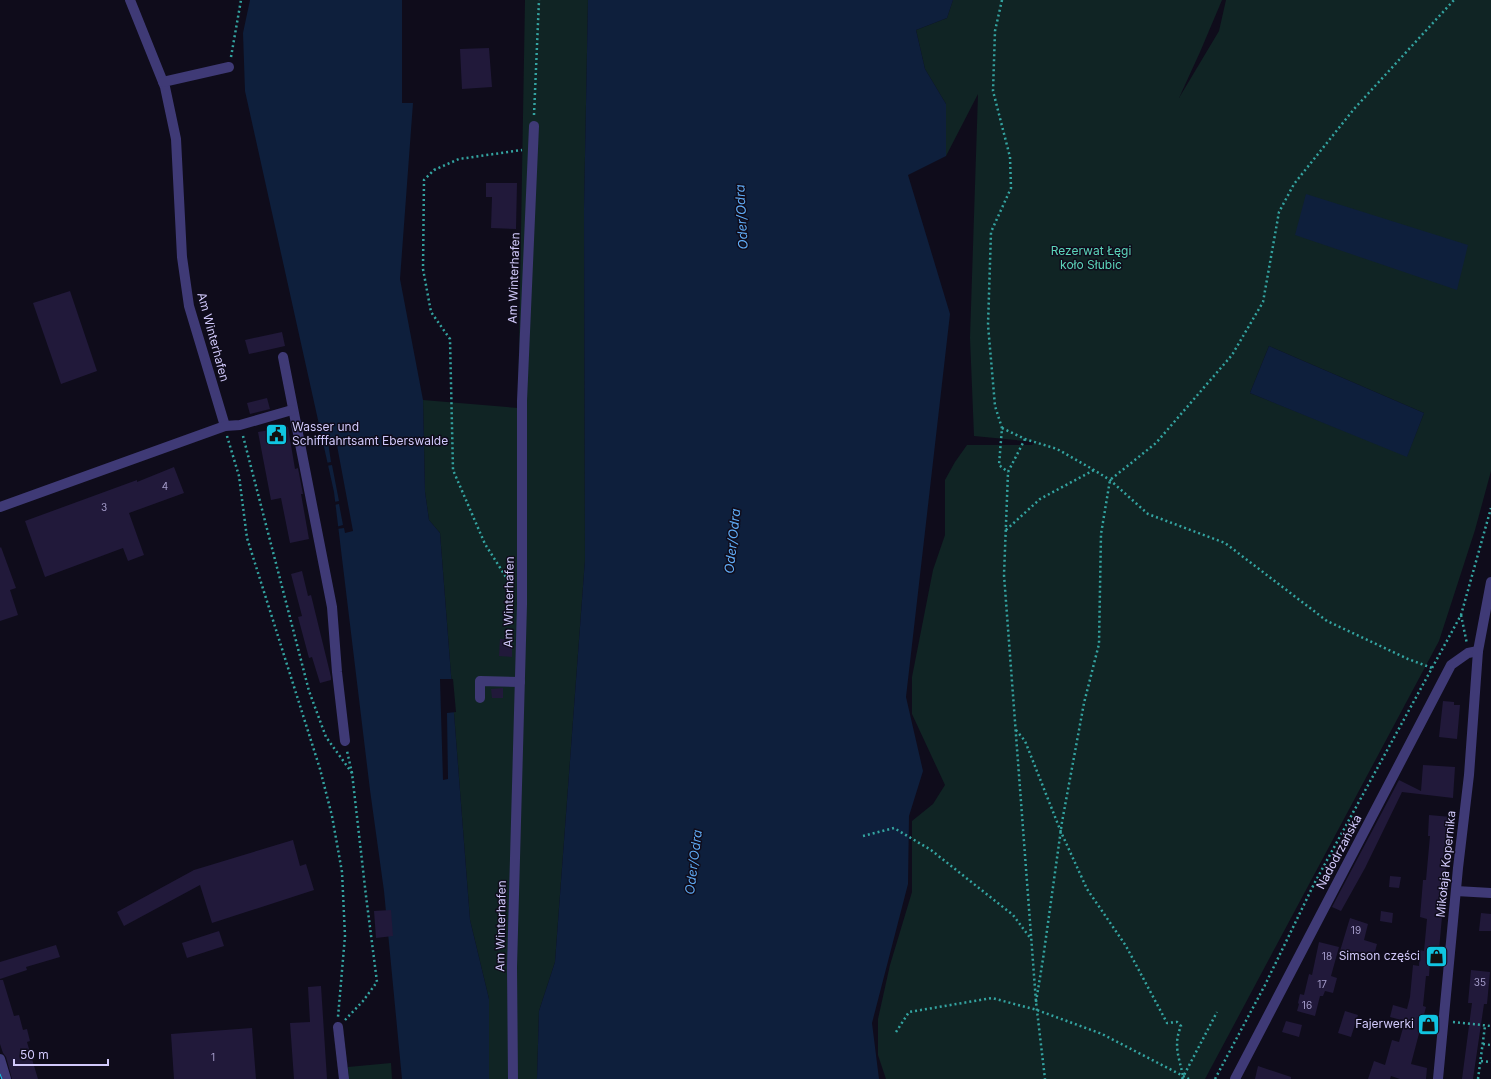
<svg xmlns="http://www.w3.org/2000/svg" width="1491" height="1079" viewBox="0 0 1491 1079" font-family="Inter,sans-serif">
<rect width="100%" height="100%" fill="#0f0c1b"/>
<g fill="#102424" fill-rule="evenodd">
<path d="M525,0h63l-4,208 1,352 -30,402 -16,49 -2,68h-48v-80l-19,-79 -30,-387 -11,-13 -4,-28 -2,-92 95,8z"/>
<path d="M953,0h269l-22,52 -21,46 40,-67 7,-31h265v471l-16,59 -36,111 -234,438h-319l-8,-24v-36l12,-54 22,-73v-71l21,-17 12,-19 -33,-71v-37l21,-107 12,-35v-55l10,-18 12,-17h65l3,-3 -61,-6 -4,-98 8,-244 -32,62v-52l-21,-35 -9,-39 31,-12zM1269,346l155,67 -17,43 -157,-63z"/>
<path d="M391,1063l1,16h-43l-1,-12z"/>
</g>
<g fill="#0e1f3c">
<path d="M250,0h152v103h11l-13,176 23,121 2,92 4,28 11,13 30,387 19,79v80h-87l-18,-188 -14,-101 -36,-298 -89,-401 -2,-58z"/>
<path d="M588,0h365l-6,18 -31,12 9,39 21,35v52l-38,19 42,139 -44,383 17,74 -14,45 -1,68 -36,139 7,56h-342l2,-68 16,-49 30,-402 -1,-352z"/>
<path d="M1306,194l162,51 -11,45 -162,-55z"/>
<path d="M1269,346l155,67 -17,44 -157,-64z"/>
</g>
<g fill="#0f0c1b">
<path d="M336,440l17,91 -8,2 -1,-5 -7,1 -1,-2 7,-2 -4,-21 -5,1v-3l5,-1 -7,-36 -6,1v-3l5,-1 -3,-20z"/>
<path d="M440,679h13l3,33 -9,1 1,66 -5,1z"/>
</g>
<g fill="#21193a">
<path d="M489,48l3,39 -30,2 -2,-40z"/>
<path d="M486,183h31l-1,46 -25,-1 1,-31h-6z"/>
<path d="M70,291l27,80 -36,13 -28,-81z"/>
<path d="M282,332l3,14 -36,8 -4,-14z"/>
<path d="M267,398l3,11 -20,5 -3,-11z"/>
<path d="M288,427l7,42 3,-1 5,26h-2l8,45 -19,4 -9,-45 -10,2 -13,-68z"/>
<path d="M174,467l10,26 -55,20 15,42 -16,6 -5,-13 -78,29 -20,-56 112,-41v2z"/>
<path d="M1,547l15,41 -6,2 8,25 -18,6v-73z"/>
<path d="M302,571l6,25 3,-1 20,82v3l-11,3 -8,-26 -3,1 -11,-41 4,-1 -11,-42z"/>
<path d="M500,639h12v18l-13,-1z"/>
<path d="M503,688v10h-11l-1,-9z"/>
<path d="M1443,701l11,1v3h6l-3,34 -18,-2z"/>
<path d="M1423,765l32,2 -2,31 -51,-6 -37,76 -24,43 -9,-4 67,-127 22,11z"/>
<path d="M1429,815l22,2 -13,144h-8l-1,15h-3l-3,30 3,1 -15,57 16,4 -1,11h-26l-9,-3 -1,3h-22l6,-18 11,4 7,-25 7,2 6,-21 -15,-4 3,-12 14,4 3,-12 3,-32 6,1 1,-16 4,1 3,-32 -7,-2 3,-37h3l4,-44h-2z"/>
<path d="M293,840l7,26 6,-2 8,26 -102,33 -12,-38 -76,41 -7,-14 77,-42z"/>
<path d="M1390,876l11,1 -2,11 -10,-1z"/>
<path d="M391,910l2,26 -17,2 -2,-27z"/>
<path d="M1381,911l12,2 -1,10 -12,-2z"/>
<path d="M1481,913l10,1v17h-12z"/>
<path d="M1350,918l18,6 -4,16 13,4 -4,15 -11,-2v1l-22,-7z"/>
<path d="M219,931l5,15 -37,12 -5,-15z"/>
<path d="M1319,942l20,5 -8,29 6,2 -4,15 -8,-2 -2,5h-3l-5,20 -18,-5 2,-7 -1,-1 2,-9 4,1 5,-21 3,1z"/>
<path d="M56,945l4,12 -34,10 1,3 -27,9v-17z"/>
<path d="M1471,970l19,2 -3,32h-3l-11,75h-11l10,-76h-4z"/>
<path d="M0,980h3l11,36 5,-1 4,15 4,-1 3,12 -3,1 2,7 9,30h-26l-6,-22 -3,-4 -3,-9z"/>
<path d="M321,986l6,93h-33l-4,-56 20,-1 -2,-35z"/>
<path d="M1345,1011l13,4 -7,22 -13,-4z"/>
<path d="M1286,1021l16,4 -3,12 -17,-5z"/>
<path d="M252,1028l4,51h-82l-3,-45z"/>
<path d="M1258,1066l33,11v2h-36z"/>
</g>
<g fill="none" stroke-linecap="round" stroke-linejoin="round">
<g stroke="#34a4a1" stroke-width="2.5" stroke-dasharray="2 3" stroke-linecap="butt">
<path d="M1002,0l-7,31 -2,60 17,66 1,31 -20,44 -3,93 7,81 7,22 -3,37 9,7"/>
<path d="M231,57l10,-57"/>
<path d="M534,115l5,-115"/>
<path d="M1002,428l23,11 32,10 37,21 16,10 38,34 77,29 102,78 81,38 24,9"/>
<path d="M227,436l12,40 8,62 73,231 12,47 10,56 3,64 -7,81"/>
<path d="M243,436l66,255 17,46 26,36"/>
<path d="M1025,439l-17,33 -4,103 32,427 9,77"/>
<path d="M1006,530l34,-31 54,-29"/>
<path d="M511,585l-26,-41 -32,-74 -3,-131 -19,-27 -8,-43 1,-89 10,-10 25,-11 63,-9"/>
<path d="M1461,615l6,29"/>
<path d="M1016,730l9,11 36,91 26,57 39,57 41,77 10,-1 4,4c-8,19 -2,31 2,50"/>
<path d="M863,836l31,-8 37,22 82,65 18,24"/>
<path d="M1036,1002l7,-43 19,-137 22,-119 15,-59 2,-110 9,-54 46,-37 76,-88 31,-53 16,-90 15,-28 60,-75 100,-109"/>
<path d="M345,1020l18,-19 14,-19 -11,-86 -14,-123 -5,-22"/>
<path d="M1453,1022l38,4"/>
<path d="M896,1032l13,-20 83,-14 45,12 65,24 87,45"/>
<path d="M1483,1044l8,1"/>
<path d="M1481,1061l10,1"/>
<path d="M1182,1079l35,-67"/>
<path d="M1215,1079l50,-94 49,-101 147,-269 30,-107"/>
<path d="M1478,1079l7,-53"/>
</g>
<g stroke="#3f3a76" stroke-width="10">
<path d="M130,0l35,87 11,52 6,118 7,49 36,120"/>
<path d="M163,82l66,-15"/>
<path d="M283,357l49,250 5,65 8,69"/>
<path d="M0,507l225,-81 15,-1 52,-15"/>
<path d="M480,698v-17l40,1"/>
<path d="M1456,891l35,2"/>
<path d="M338,1027l6,52"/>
<path d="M0,1059l6,20"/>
<path d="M513,1079l-1,-112 10,-363v-203l12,-275"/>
<path d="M1235,1079l216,-414 17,-12 10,-2"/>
<path d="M1438,1079l20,-211 11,-93 9,-124 13,-69"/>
</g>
<path stroke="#10c5e1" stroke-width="1" d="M0,1074l2,5"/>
</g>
<defs>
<symbol id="civic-square" viewBox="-11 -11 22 22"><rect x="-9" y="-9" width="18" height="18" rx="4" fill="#10c5e1" stroke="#0f0c1b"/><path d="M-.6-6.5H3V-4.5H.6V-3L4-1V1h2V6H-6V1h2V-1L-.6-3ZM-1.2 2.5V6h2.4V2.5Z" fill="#111"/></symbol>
<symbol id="shop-square" viewBox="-11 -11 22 22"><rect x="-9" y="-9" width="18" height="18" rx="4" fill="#10c5e1" stroke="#0f0c1b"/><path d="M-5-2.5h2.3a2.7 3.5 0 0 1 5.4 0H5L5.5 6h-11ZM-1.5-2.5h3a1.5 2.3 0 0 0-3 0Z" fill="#111"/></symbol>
</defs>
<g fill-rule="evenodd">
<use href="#civic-square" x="264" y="422" width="25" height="25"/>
<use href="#shop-square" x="1424" y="944" width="25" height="25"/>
<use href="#shop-square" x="1416" y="1012" width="25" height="25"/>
</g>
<g text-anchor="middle" stroke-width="3" stroke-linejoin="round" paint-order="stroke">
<g font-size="10" fill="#a59dcb">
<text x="165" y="490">4</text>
<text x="104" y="511">3</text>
<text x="1356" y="934">19</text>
<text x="1327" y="960">18</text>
<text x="1480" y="986">35</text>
<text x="1322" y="988">17</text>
<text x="1307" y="1009">16</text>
<text x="213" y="1061">1</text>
</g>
<g font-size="12" fill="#5cd5bb" stroke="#0f0c1b">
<text x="1091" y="255">Rezerwat Łęgi<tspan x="1091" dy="14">koło Słubic</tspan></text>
</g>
<g font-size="12" fill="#d1c9fb" stroke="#0f0c1b">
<text transform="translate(514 278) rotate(-88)" y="4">Am Winterhafen</text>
<text transform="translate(213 337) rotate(75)" y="4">Am Winterhafen</text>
<text transform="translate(509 602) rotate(-89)" y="4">Am Winterhafen</text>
<text transform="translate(1339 852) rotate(-62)" y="4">Nadodrzańska</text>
<text transform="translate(1446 864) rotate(-84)" y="4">Mikołaja Kopernika</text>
<text transform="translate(501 926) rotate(-89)" y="4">Am Winterhafen</text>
</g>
<g font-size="12" fill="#d1c9fb" stroke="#0f0c1b" text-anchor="end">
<text x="292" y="431" text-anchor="start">Wasser und<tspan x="292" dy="14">Schifffahrtsamt Eberswalde</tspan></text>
<text x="1420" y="960">Simson części</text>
<text x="1414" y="1028">Fajerwerki</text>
</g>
<g font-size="13" font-style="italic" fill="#5faaf4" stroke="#0f0c1b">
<text transform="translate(741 217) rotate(-93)" y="5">Oder/Odra</text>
<text transform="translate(732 541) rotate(-84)" y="5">Oder/Odra</text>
<text transform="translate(693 862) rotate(-83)" y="5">Oder/Odra</text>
</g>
</g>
<path d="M14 1059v6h94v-6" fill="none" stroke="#d1c9fb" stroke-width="2"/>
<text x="20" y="1059" font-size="12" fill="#d1c9fb" stroke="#0f0c1b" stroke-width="3" paint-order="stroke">50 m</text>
</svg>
